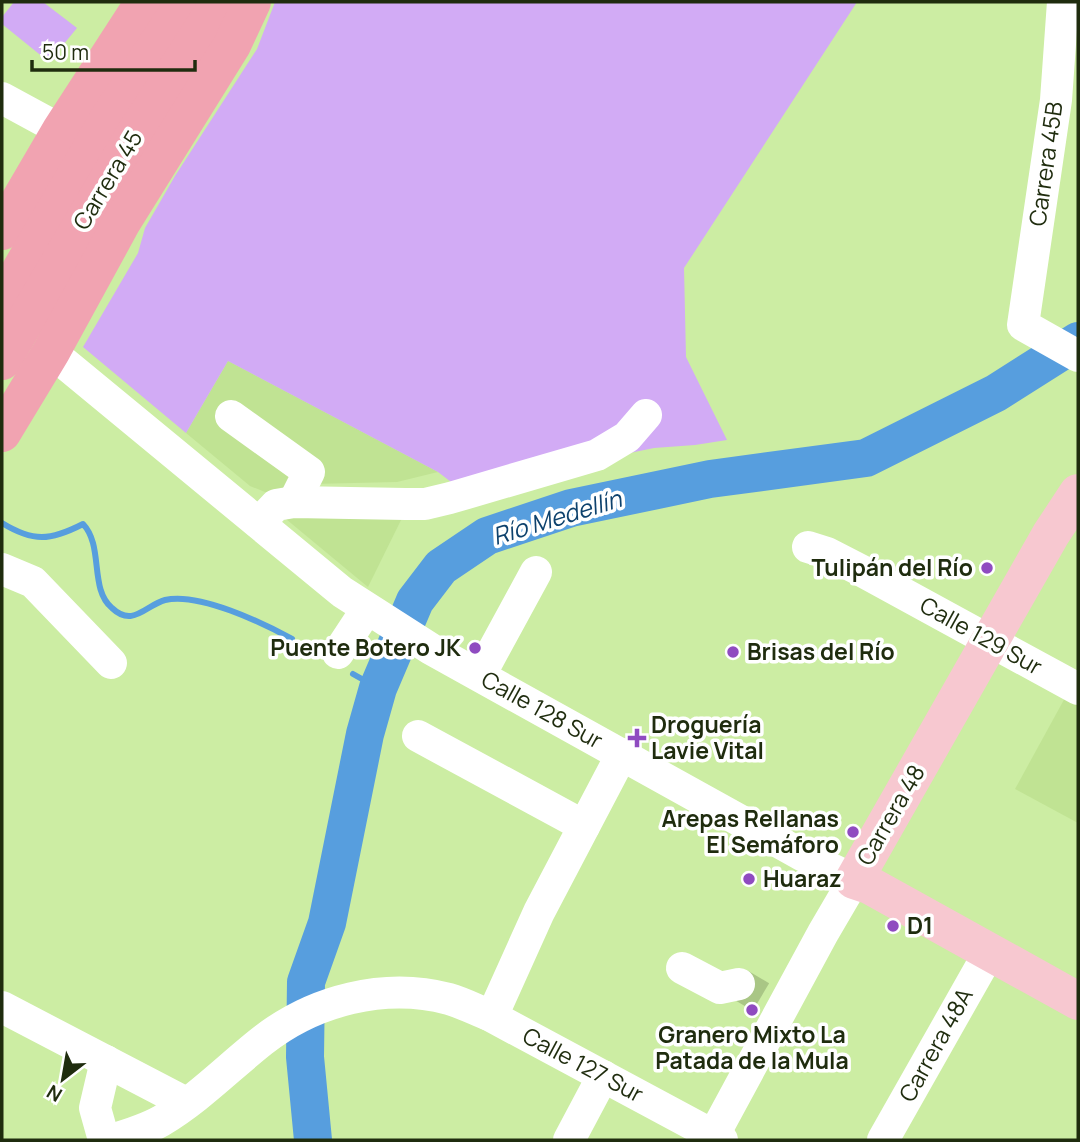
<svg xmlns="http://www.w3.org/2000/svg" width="1080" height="1142" viewBox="0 0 1080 1142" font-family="Manrope,sans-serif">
<rect width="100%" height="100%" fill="#cceda3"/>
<g fill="#c0e393">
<path d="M228,361l210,111 -41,10 -85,2 -4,8h-43l-15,-6 -64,-53z"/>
<path d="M321,508l84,4 -37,75 -82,-68z"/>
<path d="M1066,696l12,6v121l-63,-34z"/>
</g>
<g fill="#d2abf5">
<path d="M14,2h29l34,26 -28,34 -47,-38v-7z"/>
<path d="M275,2h582l-173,266 2,89 41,83 -32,5 -41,3 -195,40 -21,-16 -210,-111 -42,72 -103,-86 55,-94 7,-25 30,-52 82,-127z"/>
</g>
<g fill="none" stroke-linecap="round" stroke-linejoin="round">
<g stroke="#579ede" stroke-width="6">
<path d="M2,523c31,19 48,18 81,1 21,22 6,65 29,84 21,20 34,-3 53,-8 34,-8 98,23 127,39"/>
<path d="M353,674l25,14"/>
</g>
<path stroke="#579ede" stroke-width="38" d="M313,1140l-8,-83 1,-75 21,-59 38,-189 13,-46 37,-87 26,-34 46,-31 84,-28 139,-29 156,-21 130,-65 82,-52"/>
<path stroke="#a9c685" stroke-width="32" stroke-dasharray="32 16" stroke-linecap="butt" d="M739,984l22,13"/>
<g stroke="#fff" stroke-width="32">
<path d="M1063,2l-7,98 -33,225 55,31"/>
<path d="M2,98l59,32"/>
<path d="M51,352l291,240 89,57 371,206 52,25 -31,53 -112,207"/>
<path d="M231,416l78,56 -15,30"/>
<path d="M259,523l17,-18 18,-3 112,2h19l25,-6 147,-43 30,-18 19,-22"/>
<path d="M808,547l19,6 35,18 216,118"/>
<path d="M2,569l31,13 78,81"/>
<path d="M338,653l29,-44"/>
<path d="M480,675l56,-103"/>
<path d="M418,736l166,90"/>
<path d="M682,968l38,20 19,-4"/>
<path d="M2,1007l184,96"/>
<path d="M489,1015l9,-12 41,-91 83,-158"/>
<path d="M104,1140l-9,-32 11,-47"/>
<path d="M111,1140c17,-5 34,-10 50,-19 37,-22 68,-54 101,-80 52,-41 123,-59 187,-42 14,4 27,11 40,16l233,125"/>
<path d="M569,1140l34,-64"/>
<path d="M883,1140l107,-189"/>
</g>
<path stroke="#f7c8d0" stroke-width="38" d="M1078,493l-27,41 -197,346 15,5 209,116"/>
<g stroke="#f1a3b1" stroke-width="38">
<path d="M2,231l59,-101 83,-128"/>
<path d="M2,302l107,-184 76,-116"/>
<path d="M2,361l131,-224 87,-135"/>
<path d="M2,433l49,-81 71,-130 110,-177 20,-43"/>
</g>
</g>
<g fill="#8f4bc0" stroke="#fff" stroke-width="2.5">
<circle cx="987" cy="568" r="7"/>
<circle cx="475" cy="648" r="7"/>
<circle cx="733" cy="652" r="7"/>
<path d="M633.5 727.5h7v7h7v7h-7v7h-7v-7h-7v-7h7z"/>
<circle cx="853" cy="832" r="7"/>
<circle cx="749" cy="879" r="7"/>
<circle cx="893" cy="926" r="7"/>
<circle cx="752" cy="1010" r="7"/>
</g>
<g text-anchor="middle" stroke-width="7" stroke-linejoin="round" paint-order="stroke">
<g font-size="23" fill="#1f2c0e" stroke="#fff">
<text transform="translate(1046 164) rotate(-82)" y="8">Carrera 45B</text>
<text transform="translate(108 180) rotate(-59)" y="8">Carrera 45</text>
<text transform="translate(981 636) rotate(29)" y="8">Calle 129 Sur</text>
<text transform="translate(542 710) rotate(29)" y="8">Calle 128 Sur</text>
<text transform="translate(891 815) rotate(-60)" y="8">Carrera 48</text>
<text transform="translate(936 1045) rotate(-61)" y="8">Carrera 48A</text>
<text transform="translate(583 1065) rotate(28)" y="8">Calle 127 Sur</text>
</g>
<g font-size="23" font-weight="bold" fill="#1f2c0e" stroke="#fff" text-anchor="start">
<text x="973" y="576" text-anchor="end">Tulipán del Río</text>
<text x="461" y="656" text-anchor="end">Puente Botero JK</text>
<text x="747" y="660">Brisas del Río</text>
<text x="651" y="733">Droguería<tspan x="651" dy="26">Lavie Vital</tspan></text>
<text x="839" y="827" text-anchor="end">Arepas Rellanas<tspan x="839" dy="26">El Semáforo</tspan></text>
<text x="763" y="887">Huaraz</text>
<text x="907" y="934">D1</text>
<text x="752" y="1043" text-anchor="middle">Granero Mixto La<tspan x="752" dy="26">Patada de la Mula</tspan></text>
</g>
<g font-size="24" font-style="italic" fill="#0e426d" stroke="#fff">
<text transform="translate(557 518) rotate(-17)" y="8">Río Medellín</text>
</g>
</g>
<rect width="1080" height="1142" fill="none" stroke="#1f2c0e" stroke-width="7"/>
<g transform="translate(63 1079) rotate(211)" stroke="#ffffff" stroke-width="5" paint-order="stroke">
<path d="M0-5L12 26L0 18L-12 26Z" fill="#1f2c0e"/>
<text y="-10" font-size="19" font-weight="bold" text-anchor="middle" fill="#1f2c0e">N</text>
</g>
<path d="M32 60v10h163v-10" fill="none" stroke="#1f2c0e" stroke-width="3.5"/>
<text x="42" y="60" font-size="21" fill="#1f2c0e" stroke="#ffffff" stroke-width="5" paint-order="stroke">50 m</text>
</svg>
